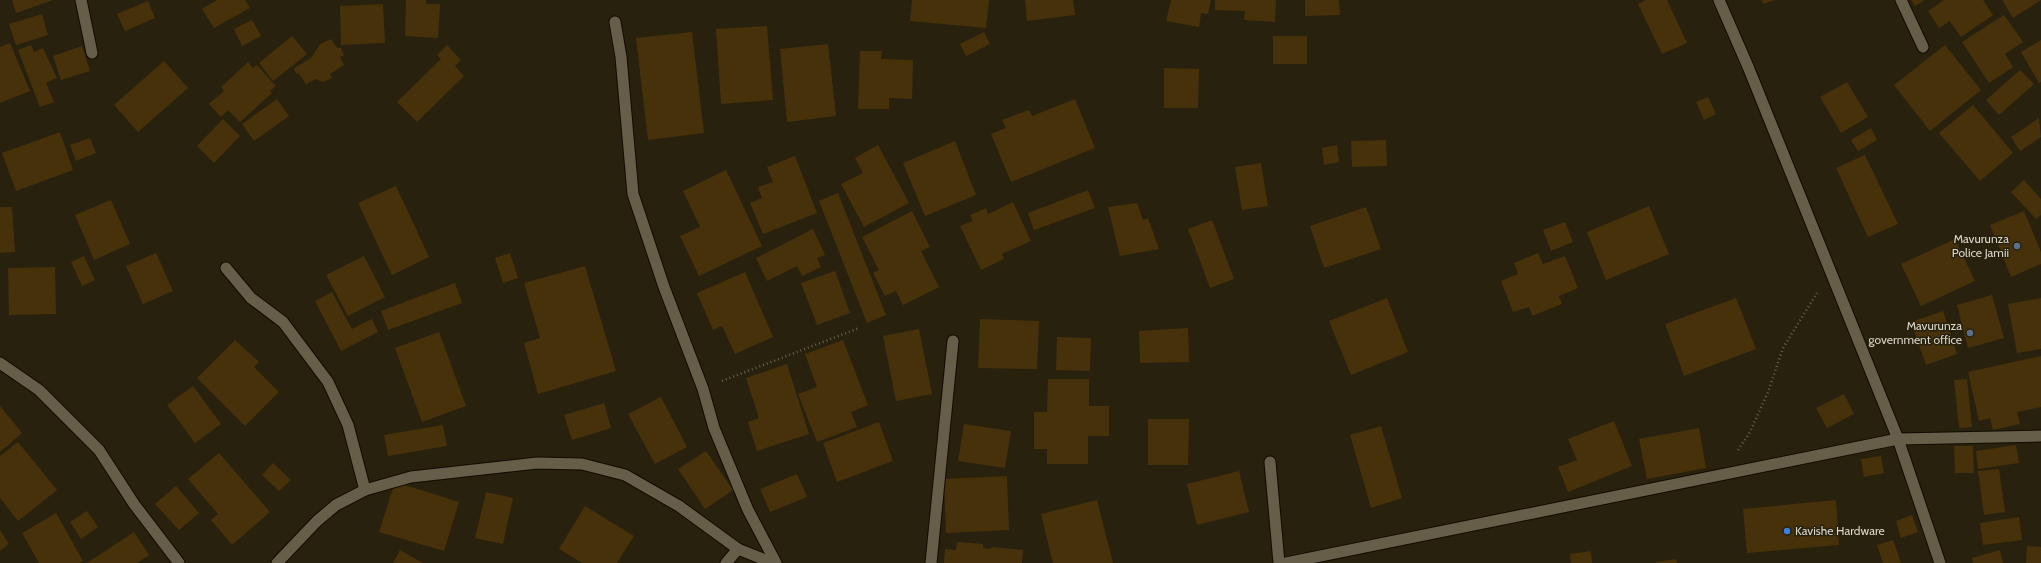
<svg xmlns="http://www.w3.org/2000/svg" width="2041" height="563" viewBox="0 0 2041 563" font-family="Cabin,sans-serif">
<rect width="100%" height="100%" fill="#28210d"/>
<g fill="#47310b">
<path d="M12,0h41l-37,13z"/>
<path d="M217,0h28l5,8 -36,20 -12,-19z"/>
<path d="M406,0h20v4h14l-2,34 -33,-2z"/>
<path d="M912,0h77l-3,28 -76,-7z"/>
<path d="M1025,0h48l2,15 -48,6z"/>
<path d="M1171,0h40l-3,14 -7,-1 -2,14 -33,-6z"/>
<path d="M1215,0h61l-1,22 -31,-2 1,-9 -30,-1z"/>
<path d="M1305,0h34l1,15 -35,1z"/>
<path d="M1646,0h21l20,43 -25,11 -24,-50z"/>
<path d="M1762,0h13l-12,4z"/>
<path d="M1911,0h14l-10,6z"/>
<path d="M1944,0h39l10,15 -32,22 -11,-16 -11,7 -11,-17z"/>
<path d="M2002,0h39l-28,18z"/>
<path d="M148,1l7,17 -30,13 -8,-17z"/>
<path d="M383,4l2,39 -44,2 -1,-39z"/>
<path d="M42,14l6,21 -32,10 -7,-21z"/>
<path d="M2004,15l19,27 -18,12 8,13 -24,16 -27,-41z"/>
<path d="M252,20l9,16 -19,10 -8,-17z"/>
<path d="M767,26l6,74 -52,4 -5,-75z"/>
<path d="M692,32l12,101 -56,7 -12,-102z"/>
<path d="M984,32l6,12 -24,12 -6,-12z"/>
<path d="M292,36l15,18 -34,27 -14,-18z"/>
<rect x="1273" y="36" width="34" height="28"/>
<path d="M331,39l6,9h4l3,7 -4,2 4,8 -14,9 2,4 -9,4 -7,-3 -10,5 -8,-11 -2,1 -2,-6 17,-10 9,-14z"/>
<path d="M2041,40v42l-2,1 -18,-31z"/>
<path d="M10,43l20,48 -30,12v-56z"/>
<path d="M828,44l8,72 -49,6 -7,-73z"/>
<path d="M31,45l3,7 9,-4 14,30 -11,5 8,19 -14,5 -22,-57z"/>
<path d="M447,45l14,15 -6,6 9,10 -47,46 -20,-20 44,-43 -4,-4z"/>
<path d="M1945,45l36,45 -51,41 -36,-46z"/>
<path d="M82,46l8,25 -29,9 -8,-24z"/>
<path d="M860,51h22l-1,8 32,1 -1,39 -23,-1v11h-31z"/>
<path d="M164,61l24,27 -50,44 -24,-27z"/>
<path d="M248,62l5,6 4,-3 19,21 -6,5 2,2 -32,29 -12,-12 -7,7 -12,-13 15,-13 -3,-4z"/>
<path d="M1164,68l35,1 -1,39h-34z"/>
<path d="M2020,70l14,14 -35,31 -13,-15z"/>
<path d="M1847,82l21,35 -27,16 -21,-36z"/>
<path d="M1708,97l8,17 -12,6 -8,-18z"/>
<path d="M277,99l12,17 -35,25 -12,-17z"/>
<path d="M1075,99l20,49 -84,34 -20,-48 15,-6 -4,-8 27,-10 3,6z"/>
<path d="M1973,105l40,48 -33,28 -41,-48z"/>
<path d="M2039,118l2,19 -21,14 -9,-14z"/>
<path d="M223,119l17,17 -26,27 -17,-17z"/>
<path d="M1871,128l6,12 -19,11 -7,-11z"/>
<path d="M60,132l13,38 -57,21 -14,-38z"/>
<path d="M90,138l6,15 -20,8 -6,-16z"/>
<path d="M1386,140l1,26 -35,1 -1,-26z"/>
<path d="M955,141l21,54 -51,21 -22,-53z"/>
<path d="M878,145l31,58 -45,24 -23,-43 22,-11 -8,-15z"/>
<path d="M1337,145l2,17 -15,3 -2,-17z"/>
<path d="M1865,155l33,69 -30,13 -32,-69z"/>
<path d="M795,156l22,57 -54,21 -13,-31 12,-5 -4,-11 15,-5 -6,-15z"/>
<path d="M1261,163l7,43 -26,4 -7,-43z"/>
<path d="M726,170l36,76 -63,30 -19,-40 20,-9 -17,-36z"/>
<path d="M2024,180l17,19v16l-5,4 -25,-27z"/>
<path d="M396,186l33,71 -37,18 -34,-72z"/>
<path d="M1088,190l7,18 -61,22 -6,-17z"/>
<path d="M838,193l48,122 -19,8 -48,-122z"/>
<path d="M111,200l19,44 -36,16 -19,-45z"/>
<path d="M1013,202l18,39 -29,13 2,5 -23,11 -21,-44 13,-5 -3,-6 16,-7 2,6z"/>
<path d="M1137,203l6,17 5,-2 11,31 -39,7 -12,-49z"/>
<path d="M1649,206l20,48 -63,26 -19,-48z"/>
<path d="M0,207h12l3,45 -15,1z"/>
<path d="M1366,207l15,42 -57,19 -14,-42z"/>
<path d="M912,211l18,36 -9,4 18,36 -36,18 -7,-14 -11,5 -12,-23 6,-3 -17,-33z"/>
<path d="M2024,211l17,41v12l-30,13 -21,-52z"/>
<path d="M1212,220l22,59 -24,9 -22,-59z"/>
<path d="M1565,222l8,20 -22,9 -8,-21z"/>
<path d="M813,229l12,26 -8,3 4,9 -19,9 -5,-10 -30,15 -11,-23z"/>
<path d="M1955,239l20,42 -54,25 -20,-42z"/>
<path d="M156,253l17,38 -30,13 -17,-38z"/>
<path d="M510,253l8,25 -15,5 -8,-25z"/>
<path d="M1538,253l5,11 22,-8 13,32 -19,8 3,8 -30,12 -3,-9 -16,5 -12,-31 17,-7 -4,-11z"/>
<path d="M84,256l11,24 -13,6 -11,-24z"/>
<path d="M364,256l21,41 -37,19 -22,-41z"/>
<path d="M585,266l31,105 -78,23 -14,-51 16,-5 -16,-55z"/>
<path d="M55,267l1,47 -47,1 -1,-47z"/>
<path d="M835,271l15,42 -33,12 -16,-42z"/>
<path d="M745,272l28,65 -38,17 -13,-28 -9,4 -16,-37z"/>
<path d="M455,283l7,20 -74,27 -7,-19z"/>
<path d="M332,292l20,37 20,-10 6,13 -37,19 -26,-50z"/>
<path d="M1992,295l12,43 -36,10 -11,-43z"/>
<path d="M1387,298l21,54 -57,23 -22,-54z"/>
<path d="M1736,298l20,51 -72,27 -19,-52z"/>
<path d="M2041,298v51l-24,4 -9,-49z"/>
<path d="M1943,311l14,43 -31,11 -15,-43z"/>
<path d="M980,319l59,2 -2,48 -59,-1z"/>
<path d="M1188,328l1,34 -49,1 -1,-32z"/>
<path d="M919,329l13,65 -36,7 -13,-65z"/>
<path d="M439,332l27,74 -44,16 -27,-74z"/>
<path d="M1057,337l34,1 -1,33 -34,-1z"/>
<path d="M235,340l24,22 -5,5 25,25 -34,34 -48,-48z"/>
<path d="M843,340l25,65 -17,7 6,15 -40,15 -19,-48 19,-7 -12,-33z"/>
<path d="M2041,356v51l-24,5 3,12 -27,6 -3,-12 -11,3 -11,-49z"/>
<path d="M787,364l22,70 -52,17 -9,-29 11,-4 -13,-40z"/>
<path d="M1048,379h41v27h20v30h-21v28h-41v-15h-13v-37h13z"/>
<path d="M1967,379l5,48 -13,1 -5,-48z"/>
<path d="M193,386l28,38 -26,19 -28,-38z"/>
<path d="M1844,394l10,20 -27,14 -11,-20z"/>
<path d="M661,397l26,50 -32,17 -27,-50z"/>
<path d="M604,403l7,25 -39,12 -8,-25z"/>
<path d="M0,406l22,27 -22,19z"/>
<path d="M1148,419h41l-1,46h-40z"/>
<path d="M1614,421l18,45 -64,26 -10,-25 19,-7 -9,-21z"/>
<path d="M879,422l14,39 -56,21 -14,-39z"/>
<path d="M964,424l47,7 -6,37 -47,-7z"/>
<path d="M443,425l4,21 -59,10 -4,-21z"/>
<path d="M1381,426l21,72 -31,10 -21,-73z"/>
<path d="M1699,428l7,40 -59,11 -8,-40z"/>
<path d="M18,442l39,48 -39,31 -18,-23v-42z"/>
<path d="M2016,445l3,18 -41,6 -2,-18z"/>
<path d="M1954,446h19l1,27h-19z"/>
<path d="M706,451l27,39 -28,19 -27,-40z"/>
<path d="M219,453l51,59 -38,33 -21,-25 7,-6 -30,-35z"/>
<path d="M1881,456l3,17 -20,4 -3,-18z"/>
<path d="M273,463l18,17 -12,11 -17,-16z"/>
<path d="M1999,469l6,43 -21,3 -6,-44z"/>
<path d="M1239,471l10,41 -52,13 -10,-41z"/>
<path d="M797,474l10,23 -37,15 -10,-23z"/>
<path d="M1007,476l2,54 -63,3 -2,-54z"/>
<path d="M395,482l64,20 -15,49 -65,-19z"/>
<path d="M176,486l23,27 -20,17 -24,-26z"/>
<path d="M486,492l27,6 -10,46 -28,-6z"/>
<path d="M1097,500l16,63h-60l-12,-49z"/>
<path d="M1836,500l3,45 -92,8 -4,-44z"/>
<path d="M585,506l49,30 -17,27h-35l-23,-14z"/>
<path d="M87,511l11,16 -17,12 -11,-17z"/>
<path d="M56,513l27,48 -3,2h-41l-17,-30z"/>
<path d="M1912,515l6,17 -17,6 -5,-17z"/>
<path d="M2019,517l3,23 -39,5 -3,-22z"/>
<path d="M0,530l9,14 -9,7z"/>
<path d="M134,532l15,23 -12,8h-50z"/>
<path d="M1893,540l8,23h-18l-6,-18z"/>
<path d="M957,542l26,2v4l8,1 1,-2 31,3 -1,13h-78l1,-14 11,1z"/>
<path d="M2027,546l14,1v16h-15z"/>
<path d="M400,550l23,13h-30z"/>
<path d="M2000,550l3,13h-30l-1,-5z"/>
<path d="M1591,551l1,12h-21l-1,-9z"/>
<path d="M1676,559l1,4h-21v-1z"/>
</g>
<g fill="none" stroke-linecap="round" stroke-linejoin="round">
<defs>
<g id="minor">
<path d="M81,0l11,53"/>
<path d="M1719,0l30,69 149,370 42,124"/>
<path d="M1901,0l22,47"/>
<path d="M615,22l6,35 12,137 31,93 39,102 11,39 34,82 28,53"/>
<path d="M226,268l25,30 32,24 45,60 20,43 17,65"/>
<path d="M0,363l39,27 60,60 35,54 45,59"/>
<path d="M1270,462l9,101"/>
<path d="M277,563l40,-42 19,-16 29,-15 46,-13 126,-14 45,1 43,11 54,31 59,43 35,14"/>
<path d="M726,563l12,-14"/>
<path d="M931,563l22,-222"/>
<path d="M1286,563l612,-124 143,-3"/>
</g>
</defs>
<use href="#minor" stroke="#110b00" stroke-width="13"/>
<g stroke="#696352" stroke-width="2.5" stroke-dasharray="1 3" stroke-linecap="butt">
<path d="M722,381l137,-53"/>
<path d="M1738,450l12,-18 18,-40 15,-44 34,-55"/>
</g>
<use href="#minor" stroke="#665e49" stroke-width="11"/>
</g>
<g fill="#5c6f8a" stroke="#28210d" stroke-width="1.5">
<circle cx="2017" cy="246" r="4"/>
<circle cx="1970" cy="333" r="4"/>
</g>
<circle fill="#3f7fe0" stroke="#28210d" stroke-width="1.5" cx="1787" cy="531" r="4"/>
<g text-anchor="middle" stroke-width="3" stroke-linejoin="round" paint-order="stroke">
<g font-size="12" fill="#d9d5c8" stroke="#28210d" text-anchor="end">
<text x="2009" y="243">Mavurunza<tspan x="2009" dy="14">Police Jamii</tspan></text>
<text x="1962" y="330">Mavurunza<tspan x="1962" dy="14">government office</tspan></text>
<text x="1795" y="535" text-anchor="start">Kavishe Hardware</text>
</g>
</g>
</svg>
